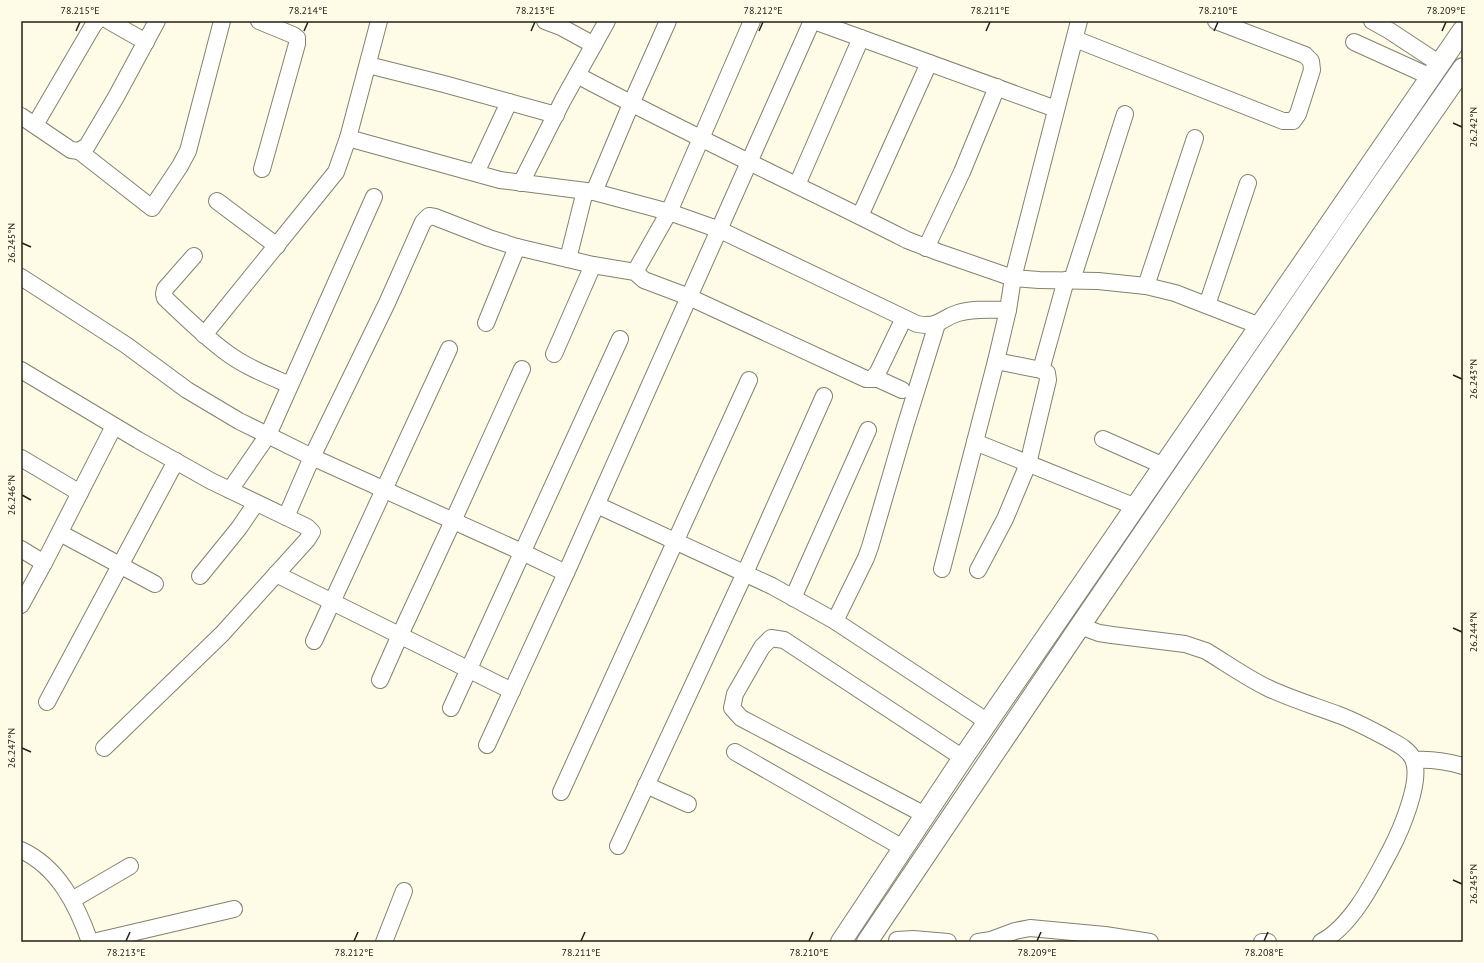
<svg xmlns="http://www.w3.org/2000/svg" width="1484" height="963" viewBox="0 0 1484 963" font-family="'PT Sans',sans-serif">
<rect width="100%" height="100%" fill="#fefbe6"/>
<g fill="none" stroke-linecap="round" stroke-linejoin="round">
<defs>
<g id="minor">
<path d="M109,21l37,21"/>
<path d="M259,21l34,14 4,3v6l-35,125"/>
<path d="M545,21l16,6 33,18"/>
<path d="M814,21l242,88"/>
<path d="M1372,21l18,10 50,33"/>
<path d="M1075,39l208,82h10l5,-7 14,-44 -1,-9 -6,-6 -89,-34"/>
<path d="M1354,42l77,35"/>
<path d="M368,65l76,19 112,31"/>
<path d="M577,75c108,58 220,109 330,165l31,12 75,26 26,2 59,1 48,5 29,7 85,33"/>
<path d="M21,116l50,34 8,1 8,-5 29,-49 41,-76"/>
<path d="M35,125l59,-101 3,-3"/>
<path d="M348,138l152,42 94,12 75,20 51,18 197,94c23,4 22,-5 41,-11 16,-5 34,-3 50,-3"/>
<path d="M79,151l73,57 28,-42 8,-15 34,-130"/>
<path d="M476,173l33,-71"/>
<path d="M521,183l42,-83 44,-79"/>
<path d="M797,185l64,-147"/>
<path d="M594,192l37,-88 37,-83"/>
<path d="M217,201l60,45"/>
<path d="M860,216l69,-153"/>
<path d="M926,248l36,-76 35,-85"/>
<path d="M194,256l-29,33 -1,5 1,4c20,19 40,39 62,55 19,14 42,23 63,32"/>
<path d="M568,259l17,-68"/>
<path d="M635,272l34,-60 83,-191"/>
<path d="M21,277l105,68 61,45 52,31 73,36 210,95 44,21 -79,172"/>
<path d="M1072,280l53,-166"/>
<path d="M1146,286l49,-148"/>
<path d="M1207,305l41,-122"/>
<path d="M486,323l31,-76"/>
<path d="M204,335l132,-163 12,-34 31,-117"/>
<path d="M554,354l39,-89"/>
<path d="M21,370l117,70 73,41 96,46 5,5 -5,8 -85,94 -118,114"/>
<path d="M1041,370l25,-90"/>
<path d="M872,379h6l24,11"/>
<path d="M1103,439l61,27"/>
<path d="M975,442l161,65"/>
<path d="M21,458l59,35"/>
<path d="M230,490l38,-55 106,-238"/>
<path d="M597,505l175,81 63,35 153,101"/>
<path d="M286,517l26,-60 75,-154 36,-81 6,-6 6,1 54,21 28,9 76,18 42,7 9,8 45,17 177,82h6l6,-7 26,-54"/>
<path d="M60,533l95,51"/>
<path d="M21,549l23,14"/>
<path d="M942,569l54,-208 12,-51 5,-32 66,-257"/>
<path d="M978,570l27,-51 23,-55 20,-84 -1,-7 -6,-3 -45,-9"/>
<path d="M566,573l246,-552"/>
<path d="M276,574l236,117"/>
<path d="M200,576l39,-48 17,-25"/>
<path d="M793,598l75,-168"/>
<path d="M21,605l23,-42 70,-137"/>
<path d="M835,621l31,-63 4,-11 35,-120 32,-103"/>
<path d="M1080,626l19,7 13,2 73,9 21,7c20,12 41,27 62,37 23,11 47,18 71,27 16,6 31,14 46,22 10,6 23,11 28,22 10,21 -13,73 -23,92 -16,30 -38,75 -69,91"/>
<path d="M314,641l135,-292"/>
<path d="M380,680l20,-45 53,-114 69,-152"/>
<path d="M47,702l129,-241"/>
<path d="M451,708l169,-369"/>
<path d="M735,752l168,96"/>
<path d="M1414,760c17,-1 32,1 49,6"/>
<path d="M646,785l42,19"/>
<path d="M561,792l188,-412"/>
<path d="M925,815l-184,-97 -9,-10 3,-14 27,-47 9,-9 13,2 179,118"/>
<path d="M618,846l127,-273 79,-177"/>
<path d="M21,850c37,17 56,55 69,92"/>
<path d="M72,900l58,-34"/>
<path d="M897,940l16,-1 35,3"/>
<path d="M93,942l141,-33"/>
<path d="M384,942l20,-51"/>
<path d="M978,942l13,-2 24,-9 15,-3 75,7 45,7"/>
<path d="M1262,942h6"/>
</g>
<g id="major">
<path d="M841,942l122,-184 500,-728"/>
<path d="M867,942l213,-316 271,-397 112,-161"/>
</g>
</defs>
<use href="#minor" stroke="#84816f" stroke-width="18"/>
<use href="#major" stroke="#84816f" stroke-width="22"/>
<use href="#minor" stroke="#fff" stroke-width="16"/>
<use href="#major" stroke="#fff" stroke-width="20"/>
</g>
<path fill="none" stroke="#222119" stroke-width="1.5" d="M76,31l4,-9M304,31l4,-9M531,31l4,-9M759,31l4,-9M986,31l4,-9M1214,31l4,-9M1442,31l4,-9M1453,123l9,4M22,243l9,4M1453,375l9,4M22,495l9,5M1453,628l9,4M22,748l9,4M1453,880l9,4M126,941l4,-9M354,941l4,-9M581,941l4,-9M809,941l4,-9M1037,941l4,-9M1264,941l4,-9"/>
<rect width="1484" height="963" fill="none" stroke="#fefbe6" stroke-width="44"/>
<rect x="22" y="22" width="1440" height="919" fill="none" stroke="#222119" stroke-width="1.5"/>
<g font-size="10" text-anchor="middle" fill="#222119">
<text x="80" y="14">78.215°E</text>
<text x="308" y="14">78.214°E</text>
<text x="535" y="14">78.213°E</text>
<text x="763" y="14">78.212°E</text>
<text x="990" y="14">78.211°E</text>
<text x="1218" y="14">78.210°E</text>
<text x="1446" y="14">78.209°E</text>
<text transform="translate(1473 127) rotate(-90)" y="4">26.242°N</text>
<text transform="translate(11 243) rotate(-90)" y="4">26.245°N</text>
<text transform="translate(1473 379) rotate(-90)" y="4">26.243°N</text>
<text transform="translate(11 495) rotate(-90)" y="4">26.246°N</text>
<text transform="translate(1473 632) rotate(-90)" y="4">26.244°N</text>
<text transform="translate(11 748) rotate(-90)" y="4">26.247°N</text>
<text transform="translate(1473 884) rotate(-90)" y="4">26.245°N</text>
<text x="126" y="956">78.213°E</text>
<text x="354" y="956">78.212°E</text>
<text x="581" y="956">78.211°E</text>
<text x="809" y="956">78.210°E</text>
<text x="1037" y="956">78.209°E</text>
<text x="1264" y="956">78.208°E</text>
</g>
</svg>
